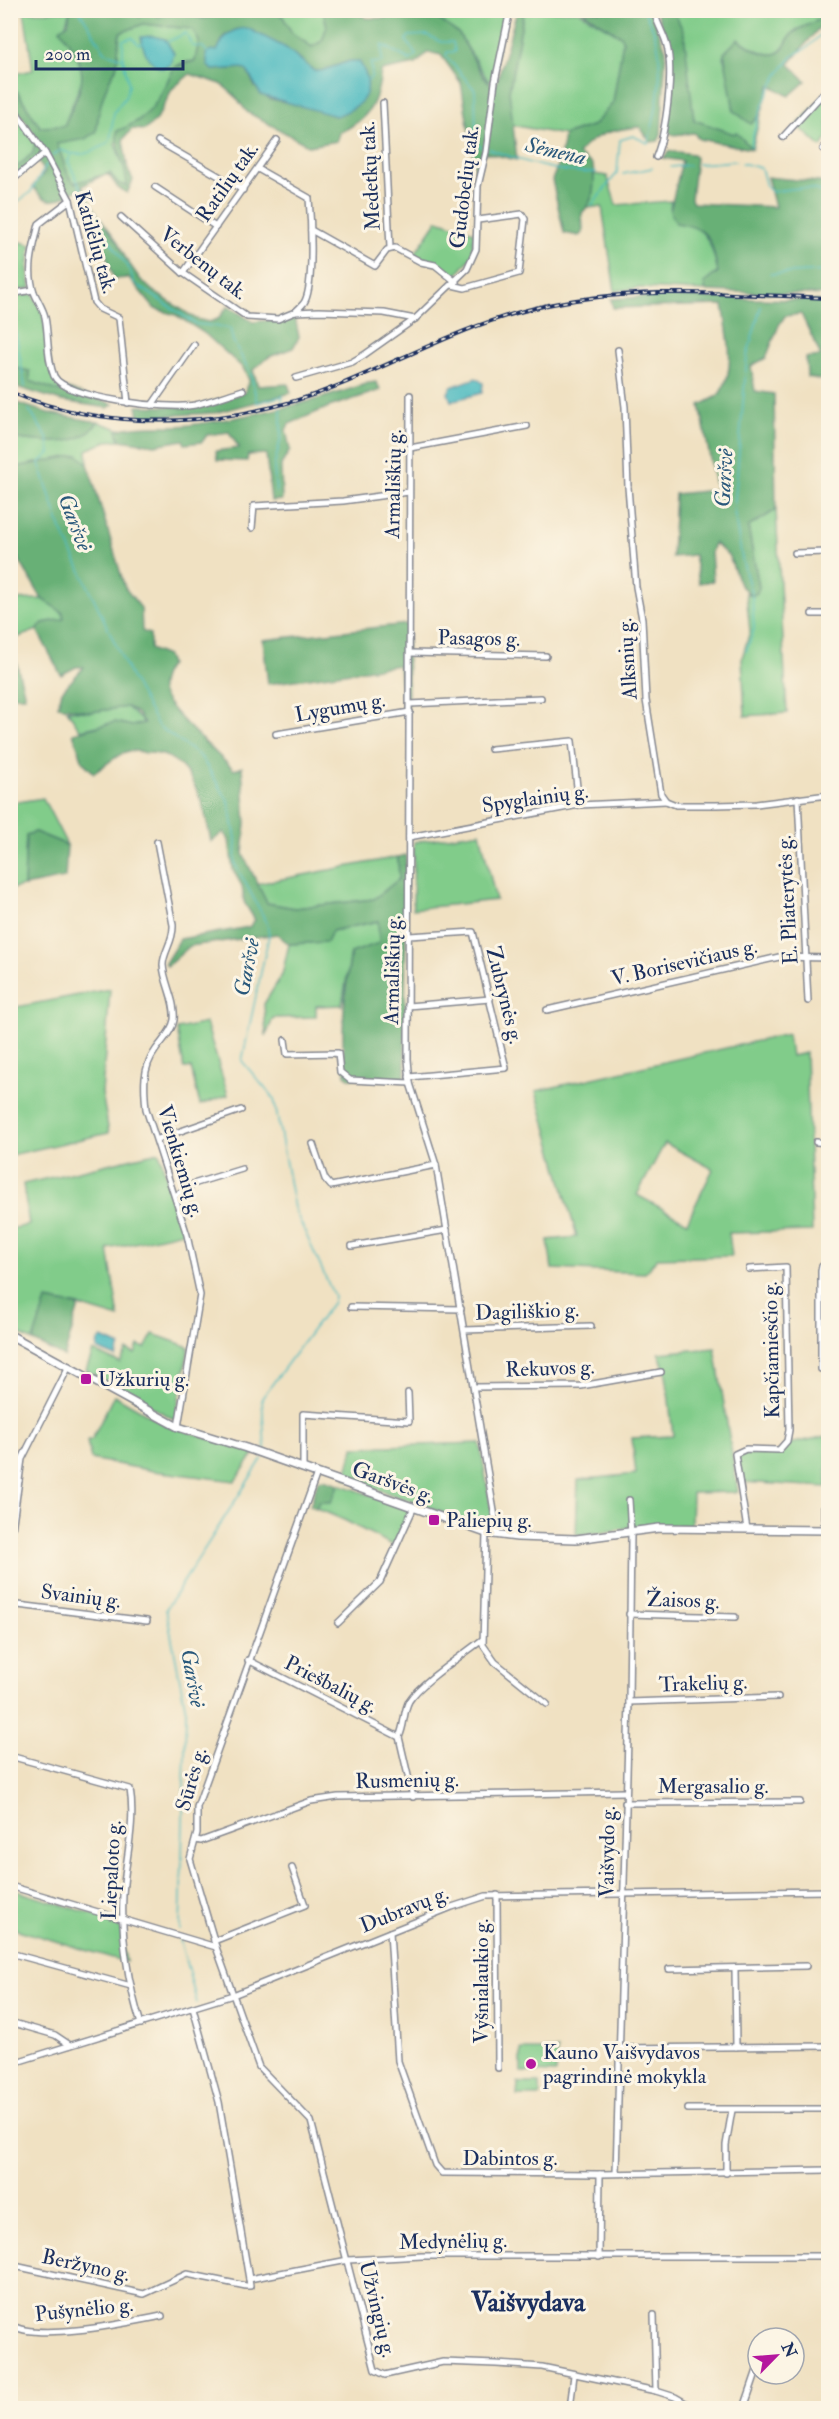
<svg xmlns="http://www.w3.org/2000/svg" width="839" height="2419" viewBox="0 0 839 2419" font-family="'IM FELL Double Pica',serif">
<rect width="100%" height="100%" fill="#fcf5e5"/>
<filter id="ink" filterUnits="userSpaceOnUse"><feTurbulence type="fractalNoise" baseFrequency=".0167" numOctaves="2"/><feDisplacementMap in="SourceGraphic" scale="12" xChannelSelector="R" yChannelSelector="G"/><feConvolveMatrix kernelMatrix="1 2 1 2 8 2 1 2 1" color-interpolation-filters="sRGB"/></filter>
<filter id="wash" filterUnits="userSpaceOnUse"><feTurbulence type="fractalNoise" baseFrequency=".008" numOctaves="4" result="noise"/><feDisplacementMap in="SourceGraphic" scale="24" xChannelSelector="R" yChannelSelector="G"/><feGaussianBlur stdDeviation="1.35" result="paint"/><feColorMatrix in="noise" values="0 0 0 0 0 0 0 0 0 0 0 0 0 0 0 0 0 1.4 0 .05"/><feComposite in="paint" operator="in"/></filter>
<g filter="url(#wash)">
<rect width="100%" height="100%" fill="#f0e1c2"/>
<g fill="#81cc8a" stroke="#4e7e74" stroke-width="1.5" fill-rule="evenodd">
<path d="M24,11c15,2 30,0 46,0l-5,15 19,49 -20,51 -24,1 -23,-35 -6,1 -1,-18 23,-5z"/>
<path d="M155,11h72l-24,8 -24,-7 -21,5z"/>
<path d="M276,11h47l4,15 -5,15 -10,6 -20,-14 -9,-16z"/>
<path d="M427,11h80l-17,73 -31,-50z"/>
<path d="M524,11h54l43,25 2,5 -10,62 -19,22 -30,10 -52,-10 -3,-34z"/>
<path d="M674,11h154c-9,11 -19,13 -32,19 -7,4 -9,14 -14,19 -11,13 -33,-3 -43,-10l-16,18 6,16 5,38 17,12 10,-9 -9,35 -16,-16 -2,1 -40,-14z"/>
<path d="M143,24l49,5 7,12 -4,20 -11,1 -10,5 -15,32 -13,17 -31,28 12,31v11l-8,-2 -9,-11 -35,10 -6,-6 -12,-33 39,-12 4,-30 10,-26 6,-7 4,-36z"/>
<path d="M825,94l3,2v42l-7,9 -24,-22z"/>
<path d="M10,108l25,35 -2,10 -22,19z"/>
<path d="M594,174l13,2 9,29 55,-4 -1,10c35,20 39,22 48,61l-14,11 2,8 -68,-3 -23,3 -13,-84h-14z"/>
<path d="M438,220l36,12 -2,24 -16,20 -16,-10 -26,-11z"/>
<path d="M11,239l20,6 -3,24 3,19 -20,4z"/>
<path d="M33,294l10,21 10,64 9,8 -1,5 -32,-11v-10l-18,-4v-71z"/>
<path d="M98,422l21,7 1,11 -13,1 -20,9 1,14 -10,-9 -67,13v-29c30,0 65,13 87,-17z"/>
<path d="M776,510l11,203 -42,3 -3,-58 8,-27 -4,-38 6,3 7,-9 -11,-60z"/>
<path d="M42,599l21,13 1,7 -21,4 -6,7 -26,10 -1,-40z"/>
<path d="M127,707l17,16 -12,3 -17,-4 -35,8 -13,-20 23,2z"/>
<path d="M43,798l24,47 -32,-13 -9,3 -2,51 -13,3v-86z"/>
<path d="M480,832l16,68 -83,9 1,-67z"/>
<path d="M398,857l1,22 -25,20 -79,9 -28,-5 -11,-19z"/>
<path d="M378,921l2,22 -29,10 -9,52 -26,1v11l-43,1 -7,18 -2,-32 18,-29 7,-31 37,-2 6,-11z"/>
<path d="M110,989l-8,104 7,40 -98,22v-147z"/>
<path d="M206,1023l22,72 -28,10 -9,-37h-7l-7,-39z"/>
<path d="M788,1034l3,22 15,-3 6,178 -83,2 3,23 -75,2 -12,15 -93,-4 -4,-29 29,-3 -41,-146zM665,1143l48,26 -26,53 -50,-27z"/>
<path d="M159,1152l24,80 -75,17 11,69 -40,-12 -32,-6 -14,41 -22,-11 -1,-101 19,-4 -6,-41z"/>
<path d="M153,1334l36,13 -14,73 -89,-50 7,-19 27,12 7,-13 8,4 3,-9 7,3z"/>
<path d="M715,1348l23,144 -46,1 -1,32 -55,1 -31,6 -29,3 2,-55 58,-6 -4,-36 41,-2 -7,-62 -7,-21z"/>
<path d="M114,1395l52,30 89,28 -20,28 -82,-10 -62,-12 -4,-18 5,-2z"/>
<path d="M827,1436v51l-86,-5 -5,-23 4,-5 37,-1 12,-9z"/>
<path d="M480,1443l14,84 -2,3 -147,-52 9,-31z"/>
<path d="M339,1484l72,25 -17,37 -50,-26 -28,-12 3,-6z"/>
<path d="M10,1889l109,33 7,40 -115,-34z"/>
<path d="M521,2050h36l-1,23 -35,-1z"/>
<path d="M518,2083h22v13h-23z"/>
</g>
<g fill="#68b076" stroke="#42706a" stroke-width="1.5" fill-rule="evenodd">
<path d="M70,11h59l11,6 3,-6h12l3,6 21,-5 24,7 24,-8h49l7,6 9,16 20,14 10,-6 5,-15 -4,-15h32l11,7h20l1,-7h40l32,23 24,42 12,12 22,-77h7l-15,80 8,69 -35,-8 -6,22 -15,-91 -20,-28 -13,-3 -12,12 -35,7c-3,32 -12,48 -42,62l-2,8 -28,5 -62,-34 -13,-17 -13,-11 -31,-10 -18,15 -15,30 -12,11 -13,-1 -9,11 5,30 5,10 -6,13 -9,-5 -9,-13h-6l-21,11 16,29 20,27 8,17 14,20 13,12 43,28 13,3 9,-3 10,-13 25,16 42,-5 4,20 -6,11 -24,9 -16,13 5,16 30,-2 3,9 -76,20 -76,4 -2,-11 56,1 51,-14 5,-13 -6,-12 -39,-35 -28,-18 -21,-6 -26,-31 -15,1 -23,-70 -12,-20c-19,10 -31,21 -46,-3l12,-14 -8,-13 -26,22v-9l22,-19 3,-16 -25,-37v-7l6,-2 23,36 24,-1c22,-49 27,-51 -4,-97l8,-6zM143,24l49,5 7,12 -4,20 -21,6c-15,33 -22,51 -57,64 -2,20 10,35 10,55l-8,-2 -9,-11 -35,10 -6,-6 -12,-33 28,-5 11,-7c3,-23 7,-42 19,-62 5,-8 2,-27 5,-37zM237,29l61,28 16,14h7l29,-10 -15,55 -24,-9 -41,-8 -15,-12 -7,-15 -5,-4 -30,2 -5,-4 -2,-12 11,-3 7,-15z"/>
<path d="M582,11h69l15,39 -5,85 -3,6 -8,1 -10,-15c-25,2 -46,6 -62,27l15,11c2,17 2,36 -11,48l1,19 -4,4 -15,-3 -12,-53 8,-20 4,-25 30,-10 19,-22 10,-62 -2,-5z"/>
<path d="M656,11h18l10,22 10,87 40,14 2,-2 16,17 -53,-10 -5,-6 -22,2 -4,-5 3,-80z"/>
<path d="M828,11v13l-10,5 -29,35 17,17 -17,15 -19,-11 -9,29 -10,10 -17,-13 -10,-58 14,-14c11,7 32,23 44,11 5,-6 7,-16 14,-19 14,-8 19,-7 32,-20z"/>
<path d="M670,151l23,3 3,4 -5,41 2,4 82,4 -8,-30 61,6v112l-122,-4 -2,-8 14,-11c-7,-32 -7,-44 -42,-49l-6,-12 12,-50 -19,-3z"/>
<path d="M657,296l171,5v95l-2,-15 -19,-4 -1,-19 15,-2 -20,-42 -16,2 -6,9 -13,33 -15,8 4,25 19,3 2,116 -28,17 11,60 -2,6 -5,3 -12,-11 -11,-29 -15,-13 -3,9 2,29 -14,2 -5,-28 -22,2 3,-63 41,-4 -16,-85c6,-3 17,-7 20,-12 17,-24 7,-62 3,-88l-110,3 -2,-9z"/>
<path d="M10,367l20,4v10l31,11 1,-5 51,17 -5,4 -47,-7 -48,-15z"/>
<path d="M376,382l5,8 -52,17 -40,17 -3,6 4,20 -9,15 1,35 -11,1 -5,-47 -18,1 -1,6 -30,-1 -1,-9 23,-3 -10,-16 -22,3 -5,7 -17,2 -2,-4 -28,5 -35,-5 -3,-9c14,-8 55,-3 73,-6 61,-9 120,-21 178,-42z"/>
<path d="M11,401l37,12 50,9c-21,30 -57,17 -87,17z"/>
<path d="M78,455l10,9 37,124 16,20 1,23 8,3v15l17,7 3,8c-5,8 -10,16 -9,26 2,16 59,66 73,80l8,-3 4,56 -3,31 24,49 28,5 79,-9 25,-20 -1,-22 8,-2 -1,224 -56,-1 -4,-3c-5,-41 -1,-81 6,-122l28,-10 -1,-22 -46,10 -5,11 -38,2 -12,-10 -87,12 -23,20 -2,-3 15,-24 69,-12 6,-7 -11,-18 -2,-16 -9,-16 -4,-30 -5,-8 -13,10c-6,-35 -19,-90 -63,-89 -6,0 -13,-3 -19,-2 -11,2 -25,16 -35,22l-11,-11 -10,-29 42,-11 17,4 12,-3 -7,-10 -10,-6 -37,5 -32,-6 4,-15 22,-24h-8l-15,8 -24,-45 6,-7 21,-4 -1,-6 -21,-14 -31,-53v-78z"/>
<path d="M407,624l1,86 -5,1 -4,-46 -131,19 -5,-44z"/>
<path d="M11,642l14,54h-14z"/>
<path d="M35,832l32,13 -2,33 -41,8 2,-51z"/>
<path d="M46,1300l33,6 -15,51 -31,-16z"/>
<path d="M324,1479l15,5 -8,18h-12l-3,6 -6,-2 8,-26z"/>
</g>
<g fill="#49b9bf" stroke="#32748e" stroke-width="1.5">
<path d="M247,28l39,20 28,23h7l29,-10h9c18,29 6,45 -23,55l-75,-21 -13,-23 -5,-4 -30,2 -5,-4 -2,-12 5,-4 6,1c7,-15 13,-22 30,-23z"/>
<path d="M152,36l13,3 9,14 -4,12 -8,3c-14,-5 -19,-17 -21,-31z"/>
<path d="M476,378l7,5 -1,10 -31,8 -3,-8 3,-6z"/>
<path d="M102,1338l18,8 -4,11 -19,-8 1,-8z"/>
</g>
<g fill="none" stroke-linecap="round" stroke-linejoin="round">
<g stroke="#49b9bf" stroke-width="1.5">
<path d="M79,10l26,42 18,6"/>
<path d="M613,10h12"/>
<path d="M167,42l19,-9 6,13 11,1 5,6"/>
<path d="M368,81l4,-5 -1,-13 11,-1v-17l28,15 6,-5 -10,-15 3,-4 18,-1 14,7h12l2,10h-8l-1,4 29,34 1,53 5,4"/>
<path d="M751,146c5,-29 20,-67 41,-89 4,-5 11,-6 16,-10 7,-6 12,-13 20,-18"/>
<path d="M489,149c34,12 71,26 107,23"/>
<path d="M52,156l9,-6c19,9 32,3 49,-9l4,-29 12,-16 3,-11 -6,-27v-18l9,-3 6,7 4,-1"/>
<path d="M71,156l-3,5 27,58 35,51 4,13 62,41 34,4 3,13 18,33 6,29 26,-7 -1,5"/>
<path d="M742,163l19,5 5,18 6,6c17,-3 40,-8 56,3"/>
<path d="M698,164l38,-3"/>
<path d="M671,167l18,-2"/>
<path d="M623,174l29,-6"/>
<path d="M592,205l25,-32 3,-33 13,-4 15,7c9,-32 16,-69 9,-102 -2,-11 -9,-21 -13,-31"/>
<path d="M10,207l20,-14 17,-29"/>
<path d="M770,274l58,-3"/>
<path d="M10,298l6,12 -2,13 11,64"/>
<path d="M29,410l19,29 2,14 -11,10 22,66 72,152 25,45 43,31 28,45 7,37 -1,25 32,59 2,12 -27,126 32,38 20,109 40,88 -1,6 -71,96 3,51"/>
<path d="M276,493l-2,-26 7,-30v-29"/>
<path d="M746,651l8,-22 -2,-33 -10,-37 -8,-48 13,-155 14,-50"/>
<path d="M180,1930l6,-219 -20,-102 96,-150"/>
<path d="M180,1940l17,63"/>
</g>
</g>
</g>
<g filter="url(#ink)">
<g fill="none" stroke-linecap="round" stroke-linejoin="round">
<defs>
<g id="minor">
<path d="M654,10c2,13 10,23 13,36 7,27 -1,86 -11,111"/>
<path d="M10,103l35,50 25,47 24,102 6,7 19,9 9,85"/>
<path d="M383,103l7,145"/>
<path d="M783,137l45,-49"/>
<path d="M158,141l85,49"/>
<path d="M823,149l5,-6"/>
<path d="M258,169l51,29c2,22 5,85 -4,103 -2,4 -7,8 -10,11"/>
<path d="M10,182l35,-29"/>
<path d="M155,187l61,40"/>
<path d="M70,200l-31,24c-5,22 -13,45 -5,68 3,8 9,16 11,25 4,19 1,40 9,59 11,23 116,34 141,29 16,-4 32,-10 48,-15"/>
<path d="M121,217l62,56 64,44 31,2 17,-7 24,-1 65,2 31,6"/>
<path d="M311,230l64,36 12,-16 8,-2 26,14 14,3 21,17"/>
<path d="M183,273l94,-133"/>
<path d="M452,285l13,3 54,-15 6,-54 -3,-5 -44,6"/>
<path d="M10,294l23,-4"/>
<path d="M618,350l7,57 3,80 8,100 6,32 4,81 15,94 5,7 10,4h40l40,-1 72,-9"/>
<path d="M296,378l56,-16 12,-7 51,-36 52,-50 9,-20 2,-63 8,-34 9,-70 15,-72"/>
<path d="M410,395l-2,664 2,24 26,82 62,370"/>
<path d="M152,405l42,-60"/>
<path d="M410,448l117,-22"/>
<path d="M252,528l2,-22 89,-5 66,-9"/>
<path d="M795,553l33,-1"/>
<path d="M812,614h16"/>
<path d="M410,653l136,3"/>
<path d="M410,704l131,-6"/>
<path d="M276,734l134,-22"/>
<path d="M491,749l81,-8 7,64"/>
<path d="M798,798l10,203"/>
<path d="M409,837l170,-32 87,-4"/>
<path d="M157,842l16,83c1,16 -10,27 -10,40 1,18 13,36 11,55 -2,12 -13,22 -19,31 -13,18 -11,37 -9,58l41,126 13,60 -22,132"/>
<path d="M409,936l64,-4 33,136 -97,9"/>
<path d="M408,1006l82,-7"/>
<path d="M547,1010l232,-53 49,1"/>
<path d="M285,1040l2,14 51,-1 2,19 10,8 60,3"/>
<path d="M827,1076h1"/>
<path d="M158,1139l83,-29"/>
<path d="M816,1142l12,1"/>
<path d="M313,1144l12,35 6,7 105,-21"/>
<path d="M175,1196l18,-12 49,-15"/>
<path d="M352,1246l95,-16"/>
<path d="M351,1307l110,2"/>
<path d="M465,1330l126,-4"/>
<path d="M821,1369v-98l1,-5 6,-3"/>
<path d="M475,1387l106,-1 80,-14"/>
<path d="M303,1467v-53l106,7 -1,-28"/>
<path d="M317,1473l-120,334v26l-7,26 26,88 43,120 52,54 64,249 10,5 58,-13 53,2 46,3 114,24 19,6 19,11"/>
<path d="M10,1479l9,2"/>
<path d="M824,1488v42"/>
<path d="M747,1529l-12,-75 11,-5 33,1 8,-9 2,-11 -3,-163 -37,2"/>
<path d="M486,1533l-3,112 12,17 52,42"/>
<path d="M10,1544l12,-85 47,-93"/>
<path d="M10,1604l137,17"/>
<path d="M629,1614l106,3"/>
<path d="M338,1623l42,-41 34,-75"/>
<path d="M248,1660l151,77"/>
<path d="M629,1702l149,-5"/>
<path d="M10,1756l120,33c6,36 -5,71 -7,106 -2,42 5,89 18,129"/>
<path d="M413,1797l-14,-60c6,-12 4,-25 10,-36 12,-19 54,-46 73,-61"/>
<path d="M625,1803l175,-1"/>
<path d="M196,1840l5,1 110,-40 27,-4 287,-5"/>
<path d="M10,1886l206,61"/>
<path d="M497,1895l1,173"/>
<path d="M390,1932l8,129 37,104 7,8 158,1 228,-4"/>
<path d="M214,1941l91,-36 -13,-37"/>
<path d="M10,1953l121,33"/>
<path d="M669,1969l137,-3"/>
<path d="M735,1969l1,78"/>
<path d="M193,2008l26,94 30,177 99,-19 74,-4h406"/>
<path d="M10,2022l45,13 15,10"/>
<path d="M620,2048l208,-2"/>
<path d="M10,2064l223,-69 219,-88 34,-11 342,-5"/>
<path d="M688,2109h140"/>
<path d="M616,2173l13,-471 2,-167 -2,-35"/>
<path d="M726,2173v-28l6,-35"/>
<path d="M599,2257l1,-83"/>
<path d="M10,2265l134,29 43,-20 59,12h4l-1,-7"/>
<path d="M654,2315l2,76"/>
<path d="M10,2324c24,19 121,-2 152,-8"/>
<path d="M768,2338l2,-6"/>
<path d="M570,2408l4,-33"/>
<path d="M744,2408l14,-41"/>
</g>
<path id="major" d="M10,1335l168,92 68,21 240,85 31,4 59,2 83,-11 169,2"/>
</defs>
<use href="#minor" stroke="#868890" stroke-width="8"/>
<use href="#major" stroke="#868890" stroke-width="10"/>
<use href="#minor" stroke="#fff" stroke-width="5"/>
<use href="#major" stroke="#fff" stroke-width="7"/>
<defs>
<path id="rail" d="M10,392c105,43 229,35 332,-8 63,-26 126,-60 193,-76 97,-23 196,-14 293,-10"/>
</defs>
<use href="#rail" stroke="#1b2f5e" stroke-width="4"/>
<use href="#rail" stroke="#fcf5e5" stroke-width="1.5" stroke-dasharray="4.5" stroke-linecap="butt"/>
</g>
</g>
<g fill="#b5179e" stroke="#fcf5e5" stroke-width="2">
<rect x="80" y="1373" width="12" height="12" rx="3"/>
<rect x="428" y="1514" width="12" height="12" rx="3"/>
<circle cx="531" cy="2064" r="6"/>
</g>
<g text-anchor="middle" stroke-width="6" stroke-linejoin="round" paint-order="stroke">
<g font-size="21" fill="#1b2f5e" stroke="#fcf5e5">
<text transform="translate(370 176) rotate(-93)" y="7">Medetkų tak.</text>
<text transform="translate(227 182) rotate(-55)" y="7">Ratilių tak.</text>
<text transform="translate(464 187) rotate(-83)" y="7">Gudobelių tak.</text>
<text transform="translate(96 242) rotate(74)" y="7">Katilėlių tak.</text>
<text transform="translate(204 263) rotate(38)" y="7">Verbenų tak.</text>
<text transform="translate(393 484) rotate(-89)" y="7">Armališkių g.</text>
<text transform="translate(479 638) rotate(1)" y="7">Pasagos g.</text>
<text transform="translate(627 659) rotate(-94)" y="7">Alksnių g.</text>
<text transform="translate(340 707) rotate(-10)" y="7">Lygumų g.</text>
<text transform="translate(535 798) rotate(-8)" y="7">Spyglainių g.</text>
<text transform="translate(787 900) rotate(-93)" y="7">E. Pliaterytės g.</text>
<text transform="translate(684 962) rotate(-13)" y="7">V. Borisevičiaus g.</text>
<text transform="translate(392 970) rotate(-89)" y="7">Armališkių g.</text>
<text transform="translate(505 995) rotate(76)" y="7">Zubrynės g.</text>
<text transform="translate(181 1161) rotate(73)" y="7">Vienkiemių g.</text>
<text transform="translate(527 1311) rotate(-2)" y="7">Dagiliškio g.</text>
<text transform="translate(771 1350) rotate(-91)" y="7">Kapčiamiesčio g.</text>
<text transform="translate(550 1368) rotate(-2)" y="7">Rekuvos g.</text>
<text transform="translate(393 1482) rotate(20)" y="7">Garšvės g.</text>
<text transform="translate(81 1596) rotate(7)" y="7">Svainių g.</text>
<text transform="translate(683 1600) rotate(2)" y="7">Žaisos g.</text>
<text transform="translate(703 1683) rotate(-2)" y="7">Trakelių g.</text>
<text transform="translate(331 1684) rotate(27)" y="7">Priešbalių g.</text>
<text transform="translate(191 1779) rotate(-74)" y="7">Sūrės g.</text>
<text transform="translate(407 1780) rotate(-1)" y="7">Rusmenių g.</text>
<text x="713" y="1793">Mergasalio g.</text>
<text transform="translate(607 1852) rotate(-89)" y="7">Vaišvydo g.</text>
<text transform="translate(111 1870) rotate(-87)" y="7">Liepaloto g.</text>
<text transform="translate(404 1909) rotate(-22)" y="7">Dubravų g.</text>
<text transform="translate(481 1981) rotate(-90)" y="7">Vyšnialaukio g.</text>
<text x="510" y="2165">Dabintos g.</text>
<text transform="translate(453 2241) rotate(-1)" y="7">Medynėlių g.</text>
<text transform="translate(86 2265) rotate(12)" y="7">Beržyno g.</text>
<text transform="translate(84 2309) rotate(-6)" y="7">Pušynėlio g.</text>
<text transform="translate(378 2309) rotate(76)" y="7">Užvingių g.</text>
</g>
<g font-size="21" fill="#1b2f5e" stroke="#fcf5e5" text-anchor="start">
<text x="98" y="1386">Užkurių g.</text>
<text x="446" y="1527">Paliepių g.</text>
<text x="543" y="2059">Kauno Vaišvydavos<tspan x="543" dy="24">pagrindinė mokykla</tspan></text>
</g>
<g font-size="22" font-style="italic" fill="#29587b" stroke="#fcf5e5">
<text transform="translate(556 150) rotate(13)" y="8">Sėmena</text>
<text transform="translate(723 478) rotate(-87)" y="8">Garšvė</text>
<text transform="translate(76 522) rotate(69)" y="8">Garšvė</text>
<text transform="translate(246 967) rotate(-79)" y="8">Garšvė</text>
<text transform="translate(194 1678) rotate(80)" y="8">Garšvė</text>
</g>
<g font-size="27" font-weight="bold" fill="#1b2f5e" stroke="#fcf5e5">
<text x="528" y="2311">Vaišvydava</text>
</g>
</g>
<rect width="839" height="2419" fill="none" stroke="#fcf5e5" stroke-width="36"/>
<g transform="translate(776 2356) rotate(65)"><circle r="28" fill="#fcf5e5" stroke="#a2a6af" stroke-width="1.5"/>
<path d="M0-4.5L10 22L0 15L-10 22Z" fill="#b5179e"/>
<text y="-9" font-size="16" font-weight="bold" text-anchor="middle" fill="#1b2f5e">N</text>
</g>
<path d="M36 60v9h147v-9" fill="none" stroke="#1b2f5e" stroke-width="3"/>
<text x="45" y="60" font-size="18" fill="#1b2f5e" stroke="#fcf5e5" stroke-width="4.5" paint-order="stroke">200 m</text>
</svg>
